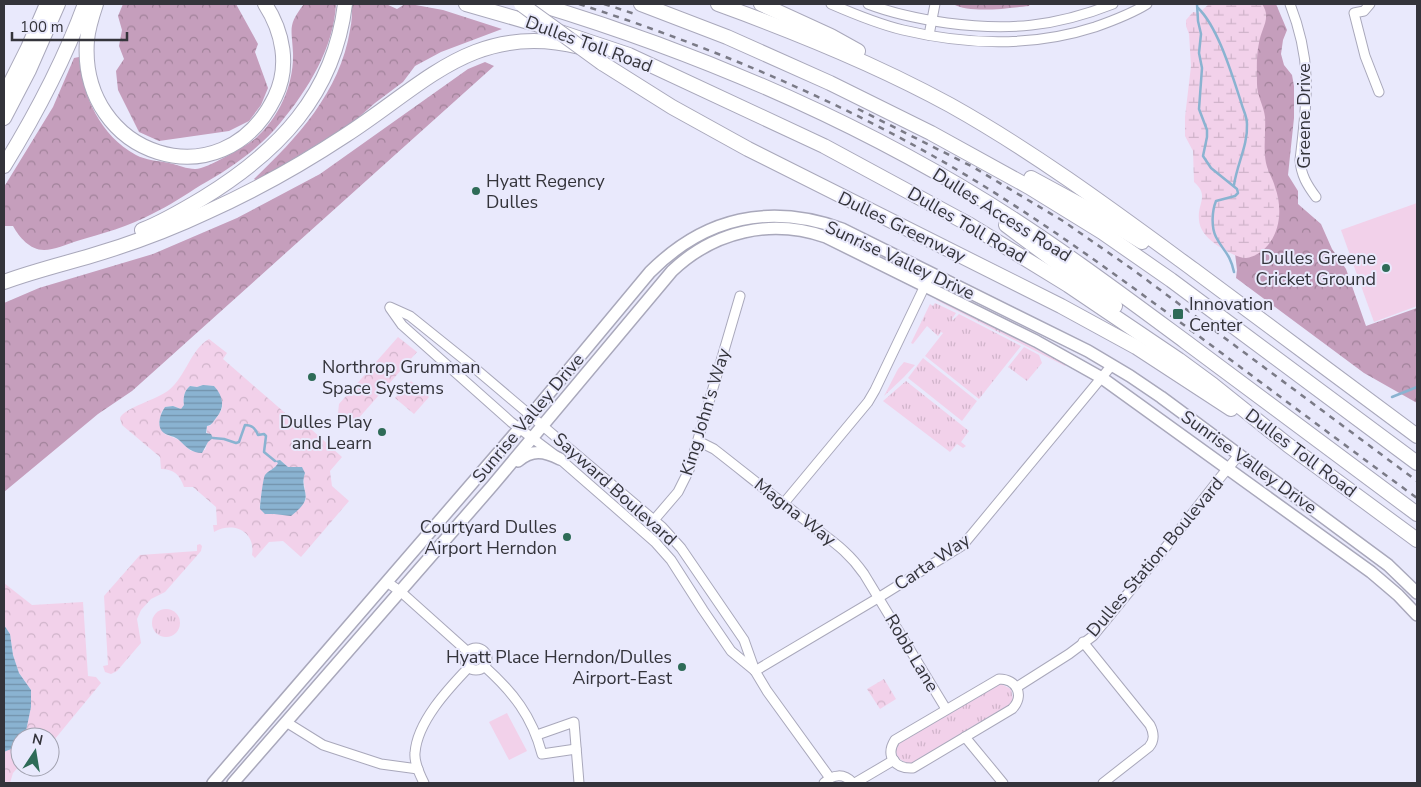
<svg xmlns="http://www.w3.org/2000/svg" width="1421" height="787" viewBox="0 0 1421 787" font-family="'Nunito Sans',sans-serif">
<defs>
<pattern id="grass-tufts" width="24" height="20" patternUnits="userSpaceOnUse" patternTransform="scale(1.25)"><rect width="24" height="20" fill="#f2d1ea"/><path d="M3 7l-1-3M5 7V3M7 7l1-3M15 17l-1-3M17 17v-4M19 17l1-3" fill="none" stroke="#d0b4ca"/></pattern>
<pattern id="forest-crowns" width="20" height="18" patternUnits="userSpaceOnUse" patternTransform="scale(1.25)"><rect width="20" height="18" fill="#c59ebc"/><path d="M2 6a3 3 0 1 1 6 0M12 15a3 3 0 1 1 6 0" fill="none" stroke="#a1829a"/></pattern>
<pattern id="wetland-marsh" width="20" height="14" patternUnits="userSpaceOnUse" patternTransform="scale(1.25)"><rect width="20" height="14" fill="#f2d1ea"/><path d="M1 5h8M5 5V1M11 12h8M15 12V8" fill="none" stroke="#d0b4ca"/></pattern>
<pattern id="park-crowns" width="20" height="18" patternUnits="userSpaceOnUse" patternTransform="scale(1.25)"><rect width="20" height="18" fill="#f2d1ea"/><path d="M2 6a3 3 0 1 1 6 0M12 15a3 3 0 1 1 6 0" fill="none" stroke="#d0b4ca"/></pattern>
<pattern id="water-rules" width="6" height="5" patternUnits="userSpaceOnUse" patternTransform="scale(1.25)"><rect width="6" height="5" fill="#8ab3d1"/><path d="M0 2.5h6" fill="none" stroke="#7292ab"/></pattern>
</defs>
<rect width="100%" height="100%" fill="#e9e9fc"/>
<g fill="url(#grass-tufts)">
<path d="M937,298l129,66 -1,2 -129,-66z"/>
<path d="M935,303l21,10 -4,6 1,1 6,-6 62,32 -42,53 -54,-43 18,-23 -2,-1 -3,4 -11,-10 -14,18 -2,-1 19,-39 3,2z"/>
<path d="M1024,347l15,8 3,8 -15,18 -19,-14z"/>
<path d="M923,358l54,43 -15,20 -54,-43z"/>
<path d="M904,362l11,3 -11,12 -20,19 14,-27z"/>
<path d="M906,381l63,50 -8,11 5,4 -3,2 -6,-4 -7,8 -67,-51z"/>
<circle cx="166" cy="623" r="14"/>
<path d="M1001,684l10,5 2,10 -2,5 -99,59h-6l-9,-6 -2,-10 3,-4 96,-57z"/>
</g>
<g fill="url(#forest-crowns)">
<path d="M123,4h113l22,40 -3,8 13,36 -7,17 -12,16 -20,10 -70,10 -20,-9 -21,-42 -2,-19 8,-12 -5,-13 3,-16 -4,-14z"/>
<path d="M304,4h32c-2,43 -28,86 -55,118 -21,26 -51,47 -80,63 -16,10 -32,21 -49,29 -22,12 -51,20 -75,27 -10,3 -23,9 -33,9 -14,0 -25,-13 -31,-24h-9v-39l49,-80 21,-49 5,-1c4,40 21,78 57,98 9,5 23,6 33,8 9,2 18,6 26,6 10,1 53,-24 61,-31 23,-21 38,-53 37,-85 -1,-25 -6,-27 11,-49z"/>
<path d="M352,4h34l11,5 8,-5h5l33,6 59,19 -61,23 -26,14 -12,16 -28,21 -24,21 -94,57 -3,-2c43,-41 86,-87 96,-149 2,-8 2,-17 2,-26z"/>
<path d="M953,4h77l-1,2c-21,2 -58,8 -76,-2z"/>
<path d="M1220,4h56l11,26 -4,10 -2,14 3,11 8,10 2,11v32l-6,57 10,16v13l23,20 11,25 14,20 20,57 51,-18v95l-53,-30 -128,-95 1,-8 -3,-25z"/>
<path d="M485,62l9,4 -362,325 -34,23 -94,78v-189l35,-15 114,-34 84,-36 83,-44 148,-105z"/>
</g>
<path fill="url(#wetland-marsh)" d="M1209,4h53c10,14 -1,24 -3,39 -3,13 -2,28 -2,41 0,12 7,22 8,33 1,15 -2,31 1,46 2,9 7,16 9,24 7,19 6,42 -7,58 -5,6 -13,12 -22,13 -7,0 -14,-4 -21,-8 -11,-6 -25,-16 -26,-30 -2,-17 11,-24 -5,-38l-1,-31 -8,-15v-19l6,-51 -2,-32 -3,-8v-6l7,-8 6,1z"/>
<g fill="url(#park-crowns)" fill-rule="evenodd">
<path d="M398,337l19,15 -60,68 -4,2 -9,-1 -6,-8 1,-9z"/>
<path d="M209,339l18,14 -4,6 76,66 3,-4 40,36 -12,14 2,15 17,15 -48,56 -18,-16 -14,1 -14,16 -3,-3c4,-24 -19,-34 -38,-23l-1,-7h4l-1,-18 -23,-20h-9c-4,-12 -10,-18 -23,-18l-1,-12 -38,-32 -2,-7c5,-11 37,-18 49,-28 17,-14 22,-41 40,-51zM203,385l11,1c12,22 11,21 -4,40h-3c-1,9 2,15 -2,24l-14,1 -12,-11 -14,-6 -6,-11 3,-12 3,-4 8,-1 8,3 3,-4c-1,-7 0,-14 6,-19l7,1zM280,460l8,7h14l4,32 -2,3 -25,12h-13c-2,-2 -4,-3 -6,-6 -1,-2 4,-31 6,-33 3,-5 9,-6 12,-12l-2,-2z"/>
<path d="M411,381l18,16 -15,17 -19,-16z"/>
<path d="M200,544l2,2 -1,5 -36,41 -14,7 -10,11 -4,9 4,24 -24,28 -6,3 -6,-2 -2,-6 5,-1 -4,-69 36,-41 57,-4v-6z"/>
<path d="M4,583l28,22 51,-3 5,74 8,1 5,6 -51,62v-8h-28l4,-6 5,-24v-17l-12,-17 -6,-18 -3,-21 -6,-9z"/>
<path d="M884,679l12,20 -16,10 -13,-20z"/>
<path d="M20,741v24l-7,8 -3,10h-6v-31l12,-6z"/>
</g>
<g fill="#f2d1ea">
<path d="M1417,203v103l-43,16 -33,-92z"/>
<path d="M507,713l20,38 -18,9 -20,-38z"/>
</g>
<g fill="url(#water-rules)">
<path d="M203,385l11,1c10,11 11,22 2,32 -3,4 -4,7 -9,8l-1,7 5,1 2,4 -5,4 -6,11c-10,0 -16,-6 -23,-13 -4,-4 -11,-4 -15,-7 -8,-6 -4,-19 1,-26l8,-1 8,3 3,-4c-1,-7 0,-14 6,-19l7,1z"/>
<path d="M280,460l8,7h14l3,6c-7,20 13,22 -14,43l-17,-2h-9l-5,-5c0,-5 3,-31 5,-34 4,-5 10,-6 13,-12l-3,-2z"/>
<path d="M4,625l6,9 3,21 6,18 12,17v17l-5,24 -4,6h-2c0,9 -9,12 -16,15z"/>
</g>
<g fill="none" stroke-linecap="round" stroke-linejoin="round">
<g stroke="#8ab3d1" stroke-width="2.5">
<path d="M1197,4l1,17 3,13 -2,19 3,15 -3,41 8,21v7l-4,19 8,12 26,21 1,4 -3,3 -19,5c-4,10 -5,26 0,36 7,14 14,16 18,35"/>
<path d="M1198,8c20,19 34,67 43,94 2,8 6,14 6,22 1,21 -10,40 -13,61"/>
<path d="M1392,397l25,-10"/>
<path d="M213,438l11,1 12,4 3,-1 6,-17c7,0 10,3 13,10l6,-1 2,2 -2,16 11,9"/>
</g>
<defs>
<g id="minor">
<path d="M831,4c23,10 47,20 72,26 63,15 130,17 192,-3 17,-6 36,-13 52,-23"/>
<path d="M868,4c26,10 52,15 79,19 61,8 108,4 166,-19"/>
<path d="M1290,4c23,59 17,95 10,156 1,15 7,25 16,37"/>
<path d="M1370,4l-6,7 -10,2 11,43 14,36"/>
<path d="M929,35l6,-31"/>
<path d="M390,307l20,9 61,49 191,162 19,21 63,92 11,31 12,20 63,87"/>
<path d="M390,308l12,17 109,97 49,37 95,83 16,18 32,50 28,41 23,19"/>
<path d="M698,441l16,8c31,24 60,48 91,71 23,19 41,28 59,54l82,135"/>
<path d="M784,503l84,-101 7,-12 56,-117"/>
<path d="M654,520l24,-28 11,-22 51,-174"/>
<path d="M387,582l14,10 67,60"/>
<path d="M1083,642l67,83c4,8 5,15 -1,22l-46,36"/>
<circle cx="476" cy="659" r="11"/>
<path d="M484,666c29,26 48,50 58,88l34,-5"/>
<path d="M755,671l123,-73 85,-53 149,-180"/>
<path d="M999,679c18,0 26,17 13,30l-99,59c-18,1 -28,-12 -18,-28z"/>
<path d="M1017,687l52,-33 24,-18 81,-99 45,-58 20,-24"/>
<path d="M286,722l37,23 58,19 37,5"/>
<path d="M537,735l37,-13 5,61"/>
<path d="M965,737l38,46"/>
<path d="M424,783c-4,-8 -10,-20 -9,-30 2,-31 33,-64 54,-86"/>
<path d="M824,783c9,-9 20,-10 29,0"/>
<path d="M855,783l39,-23"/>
</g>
<g id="major">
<path d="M518,461c14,-12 26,-10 42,-2"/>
<path d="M213,783l318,-368 119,-143c55,-55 120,-69 192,-43l246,122 42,25 31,21 227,168 29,28"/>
<path d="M233,783l259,-297 180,-215c42,-40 99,-53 154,-34l210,104 66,37 269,194 27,23 19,20"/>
</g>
<g id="highway">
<path d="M96,4c-4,12 -8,24 -9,36 -9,116 136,164 188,57 15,-31 8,-65 -10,-93"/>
<path d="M466,4l73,21 90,30 195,91 146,79 98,60 111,75 34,25 75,60 129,95"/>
<path d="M538,4c158,48 309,112 450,199 69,43 133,91 198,139 77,58 154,115 231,172"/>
<path d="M641,4l86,33 103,46 101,50 98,54 73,45 69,48 246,183"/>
<path d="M718,4c80,29 157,60 232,101 86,48 165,107 244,165 74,55 149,111 223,166"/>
<path d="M761,4l70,32 27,15"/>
<path d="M602,63l70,44 76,42 313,157 75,41 95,62"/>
<path d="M4,96l24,-48 19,-44"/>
<path d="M4,118l25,-48 29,-66"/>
<path d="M4,166c32,-52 60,-105 81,-162"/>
<path d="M1031,178l59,32 52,32"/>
<path d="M1006,225l109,81"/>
<path d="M142,230c21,-8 41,-20 61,-32 75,-46 131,-103 142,-194"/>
<path d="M4,282c27,-10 55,-17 83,-25 41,-12 82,-27 120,-45 49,-22 95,-48 139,-77 79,-51 129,-114 234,-88"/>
</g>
</defs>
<use href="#minor" stroke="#a9a8bb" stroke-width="11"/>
<use href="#major" stroke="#a9a8bb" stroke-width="14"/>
<use href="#highway" stroke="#a9a8bb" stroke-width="16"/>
<use href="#minor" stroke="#fff" stroke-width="9"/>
<use href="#major" stroke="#fff" stroke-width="11"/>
<use href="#highway" stroke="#fff" stroke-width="14"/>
<g stroke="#7a7a86" stroke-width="2.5" stroke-dasharray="6 6" stroke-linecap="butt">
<path d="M579,4c136,44 272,101 395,176 77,47 149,100 222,154 74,55 147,110 221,164"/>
<path d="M604,4l31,10"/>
<path d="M858,109l115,58 90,54 69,48 285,212"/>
</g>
<defs>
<path id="highway-bridge" d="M521,4l81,59"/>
</defs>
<use href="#highway-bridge" stroke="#a9a8bb" stroke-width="16" stroke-linecap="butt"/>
<use href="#highway-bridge" stroke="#fff" stroke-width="14"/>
</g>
<g fill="#2e6b57" stroke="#e9e9fc" stroke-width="2">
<circle cx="476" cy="191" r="5"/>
<circle cx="1386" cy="268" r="5"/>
<rect x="1172" y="308" width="12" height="12" rx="2.5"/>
<circle cx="312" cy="377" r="5"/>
<circle cx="382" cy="432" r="5"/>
<circle cx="567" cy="537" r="5"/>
<circle cx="682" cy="667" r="5"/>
</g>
<g text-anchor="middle" stroke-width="4" stroke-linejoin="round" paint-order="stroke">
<g font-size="18" fill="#34343b" stroke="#e9e9fc">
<text transform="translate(589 44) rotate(20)" y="6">Dulles Toll Road</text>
<text transform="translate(1304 116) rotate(-90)" y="6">Greene Drive</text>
<text transform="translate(1002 215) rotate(32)" y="6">Dulles Access Road</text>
<text transform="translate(967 225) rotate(30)" y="6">Dulles Toll Road</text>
<text transform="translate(902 227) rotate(26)" y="6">Dulles Greenway</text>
<text transform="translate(900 260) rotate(25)" y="6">Sunrise Valley Drive</text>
<text transform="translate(705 412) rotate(-73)" y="6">King John's Way</text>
<text transform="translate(528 418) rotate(-50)" y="6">Sunrise Valley Drive</text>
<text transform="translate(1301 453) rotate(37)" y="6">Dulles Toll Road</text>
<text transform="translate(1249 462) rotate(36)" y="6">Sunrise Valley Drive</text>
<text transform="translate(615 489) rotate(42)" y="6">Sayward Boulevard</text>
<text transform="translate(795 512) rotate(38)" y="6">Magna Way</text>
<text transform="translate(1155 557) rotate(-50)" y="6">Dulles Station Boulevard</text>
<text transform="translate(932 562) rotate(-34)" y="6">Carta Way</text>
<text transform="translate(912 653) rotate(59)" y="6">Robb Lane</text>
</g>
<g font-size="18" fill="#34343b" stroke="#e9e9fc" text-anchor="end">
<text x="486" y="187" text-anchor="start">Hyatt Regency<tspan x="486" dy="21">Dulles</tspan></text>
<text x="1376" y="264">Dulles Greene<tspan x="1376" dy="21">Cricket Ground</tspan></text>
<text x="1189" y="310" text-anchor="start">Innovation<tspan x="1189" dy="21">Center</tspan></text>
<text x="322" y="373" text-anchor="start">Northrop Grumman<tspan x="322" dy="21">Space Systems</tspan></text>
<text x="372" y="428">Dulles Play<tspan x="372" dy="21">and Learn</tspan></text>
<text x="557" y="533">Courtyard Dulles<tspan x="557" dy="21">Airport Herndon</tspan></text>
<text x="672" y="663">Hyatt Place Herndon/Dulles<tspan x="672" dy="21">Airport-East</tspan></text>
</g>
</g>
<rect width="1421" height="787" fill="none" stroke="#34343b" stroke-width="10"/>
<g transform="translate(35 752) rotate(12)"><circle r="24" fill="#e9e9fc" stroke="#a1a1af"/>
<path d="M0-4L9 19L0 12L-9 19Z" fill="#2e6b57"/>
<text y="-8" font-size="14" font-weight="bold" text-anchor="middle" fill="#34343b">N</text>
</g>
<path d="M12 32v8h115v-8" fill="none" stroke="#34343b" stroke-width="2.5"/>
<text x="20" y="32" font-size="15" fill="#34343b" stroke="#e9e9fc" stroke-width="4" paint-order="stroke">100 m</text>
</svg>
